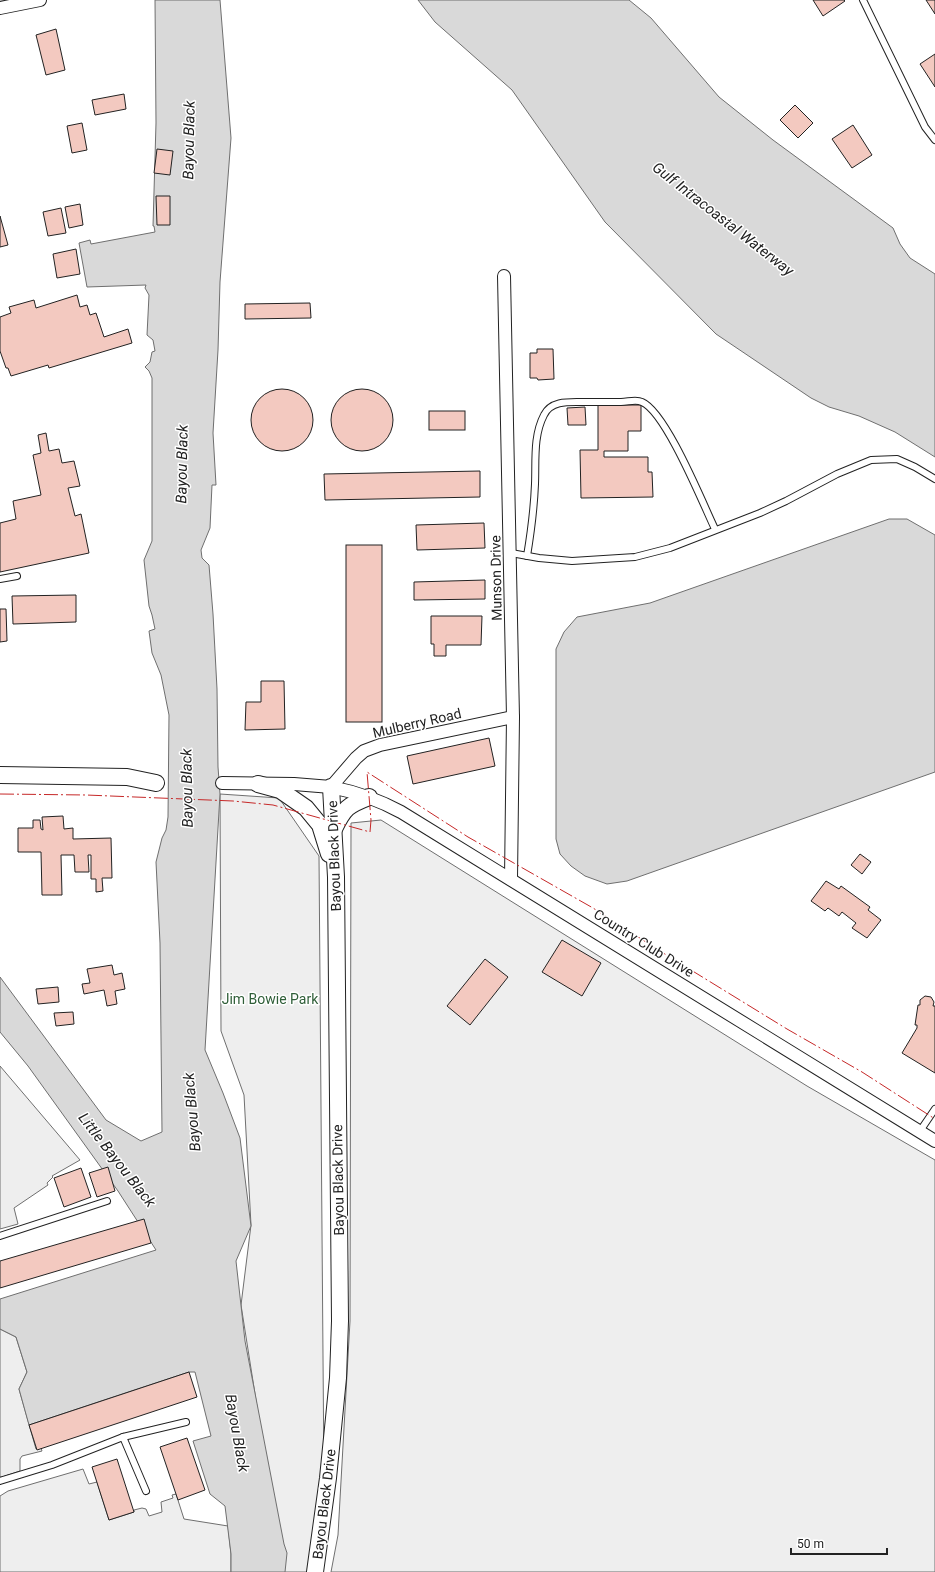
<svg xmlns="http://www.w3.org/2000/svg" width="935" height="1572" viewBox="0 0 935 1572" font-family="Roboto,sans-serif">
<rect width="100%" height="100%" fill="#fff"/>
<g fill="#eee" stroke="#6f6f6f">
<path d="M220,794l59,4 40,58 5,624 -13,92h-28l-42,-267 10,-80 -7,-130 -23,-64z"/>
<path d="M381,820l426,266 128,74v412h-604l7,-37 12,-214 1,-498z"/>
<path d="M0,1066l80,94 -28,16 1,1 -6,6 1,2 -34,23 4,16 -18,5z"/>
<path d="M0,1329l16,8 11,35 -8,17 17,60 5,-1 1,3 -20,5 -2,3v12l-18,6h-2z"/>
<path d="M83,1469l6,15 8,-2 12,38 25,-8v-2l8,-2 4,1 3,7 13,-4 -1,-10 12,-4 -1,-3 4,-1 8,25 44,7 3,28v18h-231v-76l8,-5z"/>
</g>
<g fill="#d9d9d9" stroke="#6f6f6f">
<path d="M155,0h65l11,138 -11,144 -2,68 -5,83 3,52h-4l-2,43 -9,22 1,8 7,7 4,49 4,75 1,78 2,27 -15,256 18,43 17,45 11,88 -15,35 9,80 39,203 3,9 -2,19h-54v-18l-6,-48 -15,-12 -17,-53 18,-5 -16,-64h-6l-160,53 -10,-36 8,-17 -11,-35 -16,-8v-30l156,-49 -38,-59 -90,-125 -28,-34v-55l106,143 35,21 21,-9 -2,-189 -4,-81 6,-24 4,-8 2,-13 1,-102 -8,-40 -9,-22 -3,-22 6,-2 -3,-14 -3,-9 -5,-46 8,-19v-163l-3,-7 -4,-4 5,-5 2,-10 3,-1 -2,-11 -6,-5 2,-40 -4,-7 1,-3 -59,2 -8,-44 11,-3 1,4 64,-12 -1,-6h-1l3,-103z"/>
<path d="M418,0h211l22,18 68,79 54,43 120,88 7,16 10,14 25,16v183l-40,-25 -36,-16 -30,-9 -18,-9 -95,-64 -111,-112 -93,-132 -77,-68z"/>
<path d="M889,519h18l28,16v237l-308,109 -20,3 -22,-8 -14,-10 -11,-12 -4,-15v-190l8,-17 13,-15 73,-14z"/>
</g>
<g fill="#f3c9c0" stroke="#222">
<path d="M813,0h31l1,1 -22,15z"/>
<path d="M926,0h9v14z"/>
<path d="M56,29l9,41 -19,5 -10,-40z"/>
<path d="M935,54v33l-15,-23z"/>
<path d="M124,94l2,15 -31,6 -3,-15z"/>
<path d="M795,105l18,18 -15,15 -18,-18z"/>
<path d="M82,123l5,27 -15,3 -5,-27z"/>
<path d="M853,125l19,30 -20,13 -20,-29z"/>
<path d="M157,149l16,2 -3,24 -16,-2z"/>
<path d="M156,196h14v29h-13z"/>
<path d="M80,204l3,21 -14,3 -4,-21z"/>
<path d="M61,208l5,25 -18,3 -5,-24z"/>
<path d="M0,216l8,29 -8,2z"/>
<path d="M76,249l4,25 -23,4 -4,-24z"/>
<path d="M77,295l3,12 7,-2 3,10 6,-2 8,24 24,-8 4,14 -83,25 -1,-3 -37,11 -3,-8h-2l-6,-17v-34l11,-4 -2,-6 25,-7 2,8z"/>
<path d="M310,303l1,15 -66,1v-15z"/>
<path d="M537,349h16l1,30 -16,1 -1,-2h-7v-25h7z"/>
<circle cx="362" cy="420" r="31"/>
<circle cx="282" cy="420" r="31"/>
<path d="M598,405h43v26h-13v20h-24v6h44v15h4l1,25 -72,1 -1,-48h18z"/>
<path d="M585,407l1,18h-18l-1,-17z"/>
<rect x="429" y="411" width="36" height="19"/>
<path d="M46,433l3,18 10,-2 3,14 12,-2 6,25 -12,2 7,28 6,-2 8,39 -89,19v-49l16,-4 -3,-18 28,-6 -8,-40 8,-2 -3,-18z"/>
<path d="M480,471v26l-155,3 -1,-26z"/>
<path d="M484,523l1,25 -68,2 -1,-25z"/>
<rect x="346" y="545" width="36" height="177"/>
<path d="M485,580v19l-71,1v-18z"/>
<path d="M76,595v27l-63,2 -1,-28z"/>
<path d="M0,609h6l1,32 -7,1z"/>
<path d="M431,616h51l-1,29h-35v11h-12v-12h-3z"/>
<path d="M261,681h23l1,48 -40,1 1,-28h15z"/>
<path d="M489,738l6,28 -82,18 -6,-28z"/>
<path d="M63,816l1,13 9,-1v11l38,-1 1,40h-10l1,13 -7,1v-13h-5v-24h-3l1,17h-14l-1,-17h-13l1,40h-20l-1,-43h-23v-24h15v-8h7l1,9 2,1 -1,-13z"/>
<path d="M860,854l11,8 -9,12 -11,-9z"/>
<path d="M826,881l13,8 2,-3 29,21 -2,3 13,10 -14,18 -15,-10 4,-5 -14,-11 -3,4 -11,-8 -3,3 -14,-10z"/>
<path d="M562,940l39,23 -19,33 -40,-24z"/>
<path d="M485,959l23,18 -38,48 -23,-19z"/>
<path d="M112,965l2,10 8,-2 3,16 -10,2 2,13 -10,2 -3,-16 -20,4 -2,-10 8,-1 -3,-14z"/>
<path d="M58,987l1,15 -21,2 -2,-15z"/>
<path d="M925,996l6,1 3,5 -1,4h2v67l-33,-20 15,-25v-3h-2l3,-20h2v-5z"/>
<path d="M73,1012l1,12 -18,2 -2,-13z"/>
<path d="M108,1167l7,24 -18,6 -8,-24z"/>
<path d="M81,1168l10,29 -27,10 -10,-29z"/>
<path d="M144,1219l7,24 -151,45v-27z"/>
<path d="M189,1372l8,25 -160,53 -8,-25z"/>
<path d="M187,1438l18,52 -27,10 -18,-53z"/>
<path d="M117,1459l17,53 -25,8 -17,-53z"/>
</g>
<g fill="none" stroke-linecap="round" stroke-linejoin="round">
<defs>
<g id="lane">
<path d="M863,0l62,127 10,13"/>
<path d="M511,553l28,5 33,3 63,-4 35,-9 90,-35 26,-12 51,-27 34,-14 26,-1 18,8 20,12"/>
<path d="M527,556c4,-24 7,-48 8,-72 1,-23 -2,-48 9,-69 7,-15 26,-13 40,-13 13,0 25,0 37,0 7,0 15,-3 21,0 24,10 61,102 73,127"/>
<path d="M0,579l17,-3"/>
<path d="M920,1131l15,-22"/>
<path d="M0,1236l107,-35"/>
<path d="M123,1437l63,-15"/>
<path d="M0,1481l52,-16 71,-28 23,54"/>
</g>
<g id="street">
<path d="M0,8l40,-8"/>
<path d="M504,276l9,441 -2,162"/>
<path d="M222,783l72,1 37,3 25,-29 8,-7 16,-6 133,-28"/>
<path d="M331,787c25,5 48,13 70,25l534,329"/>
</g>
<g id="secondary">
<path d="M0,775l127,2 29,6"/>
<path d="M258,784l22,6 26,18 14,17 9,29"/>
<path d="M334,829c10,-21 14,-24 35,-32"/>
<path d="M315,1572l13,-94 10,-100 2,-57 -4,-444 -5,-90"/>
</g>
</defs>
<use href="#lane" stroke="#222" stroke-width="8"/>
<use href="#street" stroke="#222" stroke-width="14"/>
<use href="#secondary" stroke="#222" stroke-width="18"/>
<use href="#lane" stroke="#fff" stroke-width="6"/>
<use href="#street" stroke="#fff" stroke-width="12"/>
<use href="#secondary" stroke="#fff" stroke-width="16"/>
<path stroke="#c62828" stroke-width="1" stroke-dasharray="14 3 2 3" stroke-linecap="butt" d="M0,794l86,1 147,6 40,4 97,27 1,-12 -4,-48 101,65 125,71 67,43 127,78 75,43 73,47"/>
</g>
<g text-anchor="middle" stroke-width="3" stroke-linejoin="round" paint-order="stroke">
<g font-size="14" fill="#222" stroke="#fff">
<text transform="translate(496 578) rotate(-91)" y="5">Munson Drive</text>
<text transform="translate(417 723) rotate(-13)" y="5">Mulberry Road</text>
<text transform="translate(334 856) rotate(-92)" y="5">Bayou Black Drive</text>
<text transform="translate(644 943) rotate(32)" y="5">Country Club Drive</text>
<text transform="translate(338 1180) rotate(-91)" y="5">Bayou Black Drive</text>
<text transform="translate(324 1504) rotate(-83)" y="5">Bayou Black Drive</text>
</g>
<g font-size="14" fill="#2f5e38" stroke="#fff">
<text x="270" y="1004">Jim Bowie Park</text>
</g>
<g font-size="15" font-style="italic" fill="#222" stroke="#fff">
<text transform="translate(189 140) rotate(-89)" y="5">Bayou Black</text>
<text transform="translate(723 219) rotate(38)" y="5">Gulf Intracoastal Waterway</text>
<text transform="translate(182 464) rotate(-89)" y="5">Bayou Black</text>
<text transform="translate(187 788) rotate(-91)" y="5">Bayou Black</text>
<text transform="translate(192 1112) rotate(-95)" y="5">Bayou Black</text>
<text transform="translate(117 1160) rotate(52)" y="5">Little Bayou Black</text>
<text transform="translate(237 1433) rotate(80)" y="5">Bayou Black</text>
</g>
</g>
<path d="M791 1548v6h96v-6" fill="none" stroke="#222222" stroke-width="2"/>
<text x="797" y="1548" font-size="12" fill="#222222" stroke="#ffffff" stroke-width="3" paint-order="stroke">50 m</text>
</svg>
